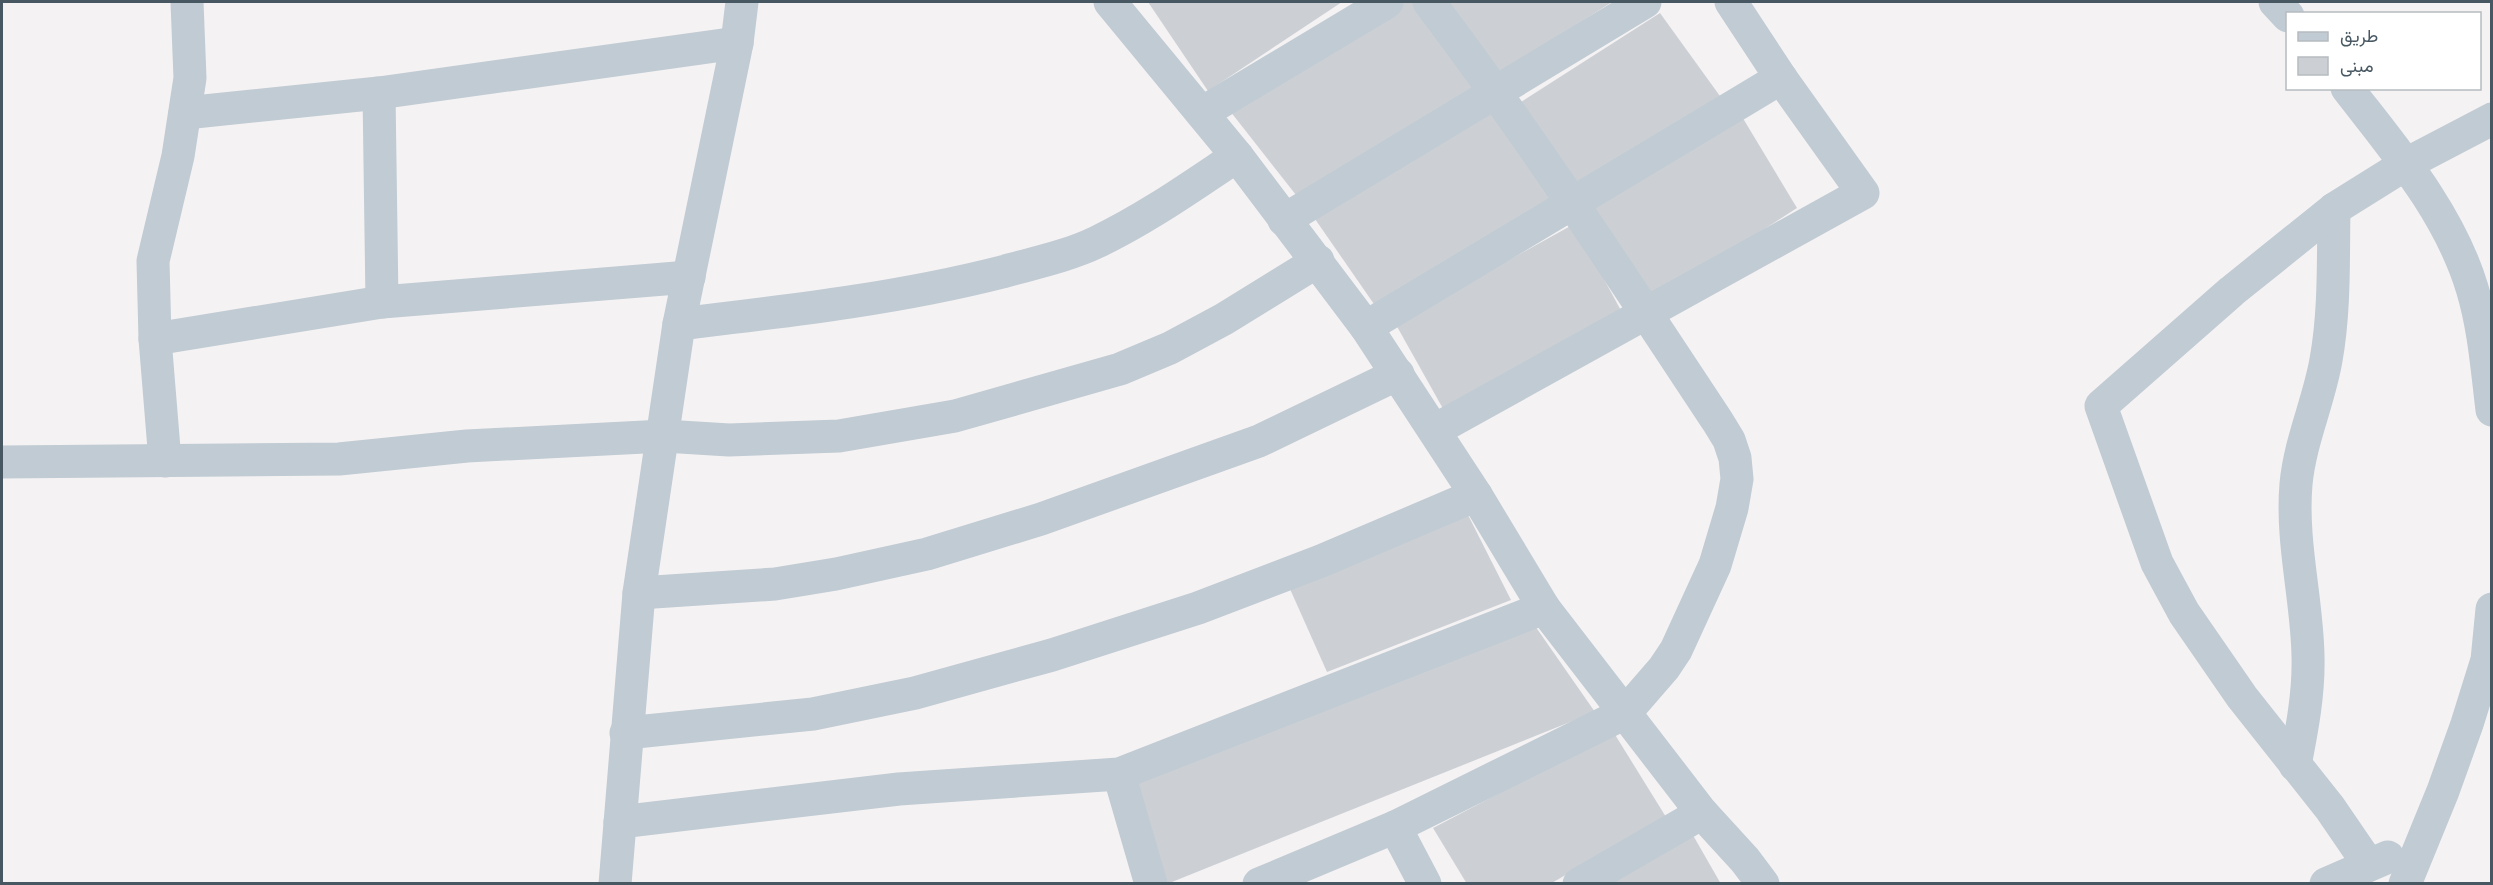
<svg xmlns="http://www.w3.org/2000/svg" width="2493" height="885" viewBox="0 0 2493 885" font-family="Raleway,Vazirmatn,sans-serif">
<rect width="100%" height="100%" fill="#f5f2f3"/>
<g fill="#ccd0d5">
<path d="M1148,2h194l-134,89z"/>
<path d="M1398,2h23l54,84 -179,109 -66,-84z"/>
<path d="M1446,2h166l-116,74z"/>
<path d="M1660,13l65,90 -140,90 -64,-91z"/>
<path d="M1496,108l59,89 -179,110 -61,-88z"/>
<path d="M1741,115l56,93 -145,93 -59,-93z"/>
<path d="M1574,224l50,92 -178,98 -51,-91z"/>
<path d="M1466,511l45,89 -184,72 -37,-83z"/>
<path d="M1533,623l62,89 -428,172 -30,-102z"/>
<path d="M1614,733l52,84 -116,67h-83l-34,-56z"/>
<path d="M1690,830l31,54h-124z"/>
</g>
<g fill="none" stroke-linecap="round" stroke-linejoin="round">
<g stroke="#c0cbd3" stroke-width="33">
<path d="M1110,2l127,154 129,171 110,168 68,113 158,205 43,47 18,24"/>
<path d="M2275,2l13,14"/>
<path d="M2347,88c48,62 102,124 125,200 12,39 15,81 20,122"/>
<path d="M379,93l3,209"/>
<path d="M185,113l194,-20 358,-50"/>
<path d="M1202,113l185,-111"/>
<path d="M1284,220l361,-218"/>
<path d="M679,324c109,-13 217,-25 323,-52 32,-9 66,-16 95,-30 50,-24 95,-56 140,-86"/>
<path d="M1366,327l415,-249"/>
<path d="M155,339l227,-37 307,-25"/>
<path d="M1435,430l428,-237 -82,-115 -50,-76"/>
<path d="M165,461l-10,-122 -2,-78 25,-105 12,-78 -3,-76"/>
<path d="M2,462l337,-3 128,-13 197,-10 65,4 110,-4 116,-20 165,-47 50,-21 54,-29 94,-58"/>
<path d="M639,593l136,-9 61,-10 91,-20 114,-35 218,-78 139,-67"/>
<path d="M626,733l187,-19 102,-21 137,-38 146,-47 123,-47 155,-66"/>
<path d="M2295,765c7,-36 14,-72 13,-109 -1,-57 -17,-114 -12,-172 4,-43 23,-83 30,-124 9,-50 7,-101 8,-151"/>
<path d="M1119,774l32,110"/>
<path d="M620,822l279,-33 220,-15 425,-166"/>
<path d="M1395,827l30,57"/>
<path d="M2369,865l-39,-57 -88,-111 -58,-84 -27,-50 -56,-157 131,-115 102,-82 72,-45 86,-45"/>
<path d="M615,884l24,-291 40,-269 58,-281 5,-41"/>
<path d="M1259,884l136,-57 230,-114 39,-45 12,-18 39,-85 17,-57 5,-29 -2,-21 -6,-18 -11,-18c-94,-142 -187,-285 -289,-420"/>
<path d="M1579,884l123,-71"/>
<path d="M2326,884l62,-27"/>
<path d="M2405,884l38,-93 24,-67 20,-64 5,-51"/>
</g>
</g>
<rect width="2493" height="885" fill="none" stroke="#485862" stroke-width="6"/>
<rect x="2286" y="12" width="195" height="78" fill="#ffffff" stroke="#b6bcc0" stroke-width="1.5"/>
<rect x="2298" y="32" width="30" height="9" fill="#c0cbd3" stroke="#b6bcc0" stroke-width="1.5"/>
<text x="2340" y="42" font-size="18" fill="#485862">طريق</text>
<rect x="2298" y="57" width="30" height="18" fill="#ccd0d5" stroke="#b6bcc0" stroke-width="1.5"/>
<text x="2340" y="72" font-size="18" fill="#485862">مبنى</text>
</svg>
